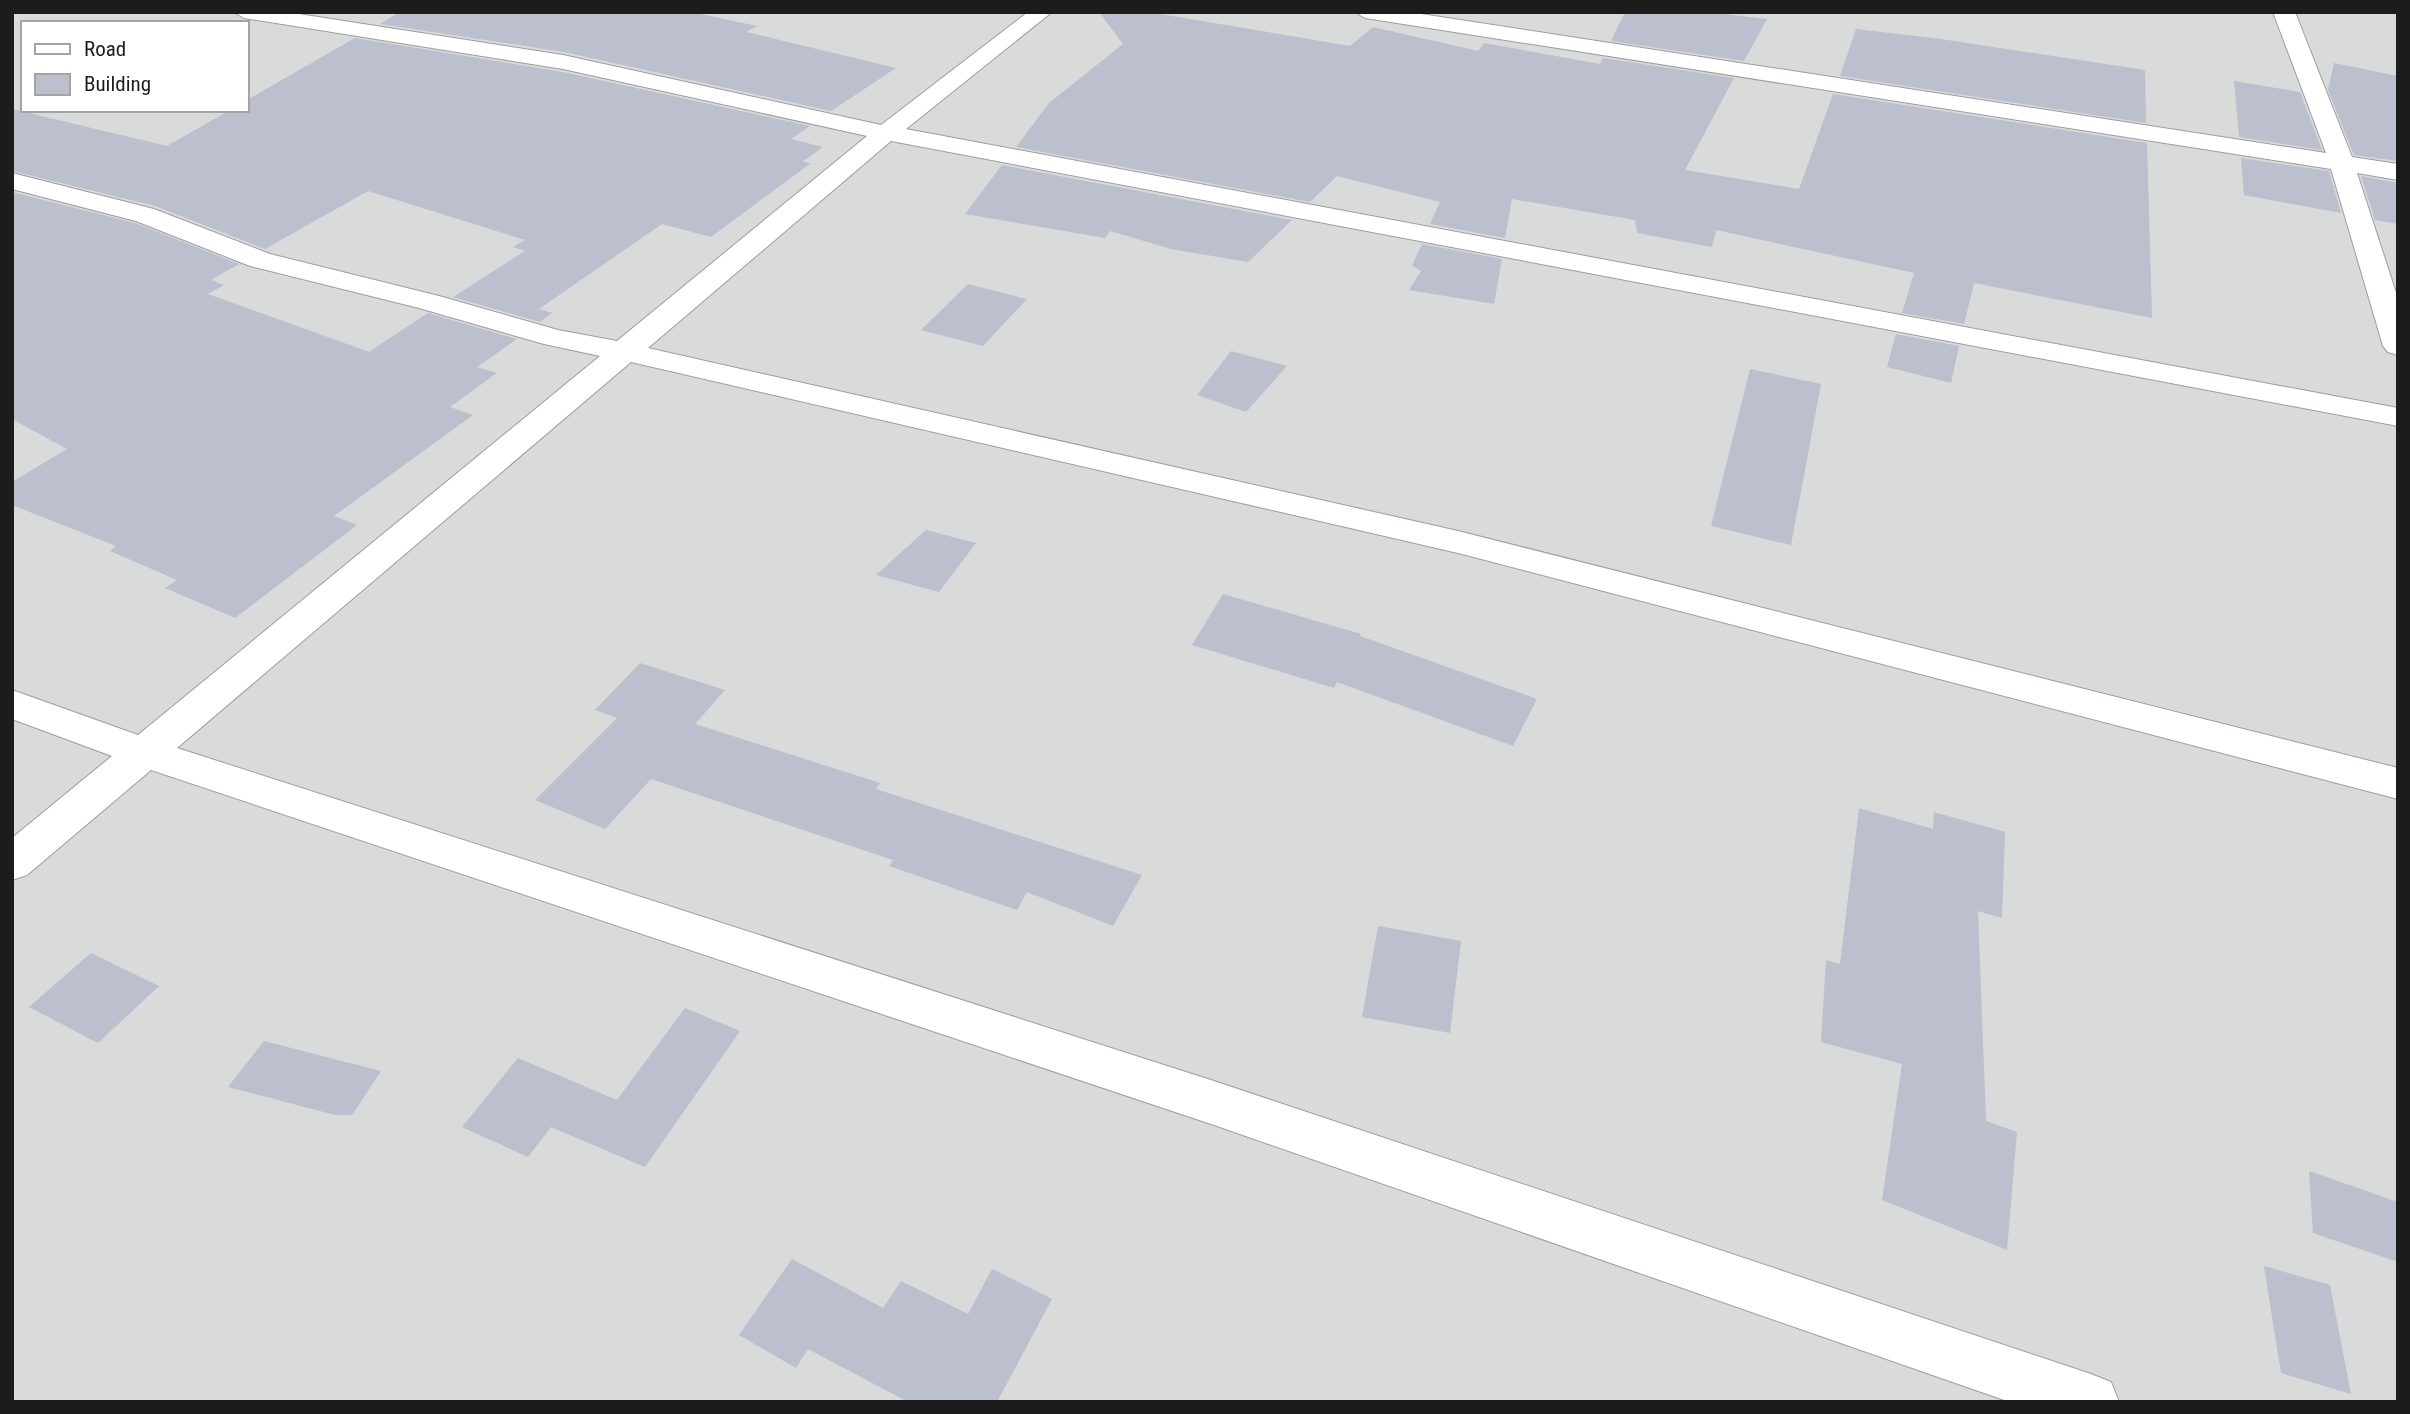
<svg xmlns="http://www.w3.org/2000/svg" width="2410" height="1414" viewBox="0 0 2410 1414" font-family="'Roboto Condensed',sans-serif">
<rect width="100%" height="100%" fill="#e1e2ee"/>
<path fill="#d9dada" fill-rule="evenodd" d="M12,12h2386v1390h-2386zM23,23h224v87h-224z"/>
<g fill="#bbbfce">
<path d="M400,12h291l66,14 -11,6 150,36 -65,43 -267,-59 -184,-28z"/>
<path d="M1099,12h49l202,34 23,-19 105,24 6,-8 116,21 3,-6 131,20 -49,92 114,19 34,-95 314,49 5,175 -178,-35 -10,41 -62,-11 12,-40 -198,-43 -4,17 -75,-14 -2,-13 -123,-21 -7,39 -75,-14 10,-22 -103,-26 -27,26 -294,-55 33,-44 74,-59z"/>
<path d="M1625,12h80l62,7 -23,42 -133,-20z"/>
<path d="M1856,29l85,10 204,31 1,53 -306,-47z"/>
<path d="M355,38l208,34 247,54 -19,13 32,8 -21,15 9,1 -100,74 -49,-13 -123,85 13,4 -12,9 -87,-25 72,-46 -12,-4 12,-7 -157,-49 -103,58 -110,-43 -143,-35v-62l155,37 63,-36h17v-10z"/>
<path d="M2334,63l64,13v85l-44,-6 -26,-65z"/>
<path d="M2234,81l66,11 22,58 -83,-13z"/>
<path d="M2241,158l88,13 12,42 -97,-18z"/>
<path d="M1002,165l290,55 -44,42 -77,-13 -61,-18 -5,7 -140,-24z"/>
<path d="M2361,176l37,7v41l-23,-4z"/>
<path d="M12,192l123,31 104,41 -28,16 13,5 -16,9 161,58 59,-39 89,26 -40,28 20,6 -47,34 23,8 -139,101 23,9 -122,93 -70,-30 12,-8 -67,-29 6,-5 -104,-41v-23l55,-33 -55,-30z"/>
<path d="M1422,244l80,15 -8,45 -85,-14 12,-19 -9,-6z"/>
<path d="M968,284l59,15 -44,47 -62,-16z"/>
<path d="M1896,334l63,12 -8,37 -64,-16z"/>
<path d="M1231,351l56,15 -41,46 -49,-17z"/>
<path d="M1750,369l71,15 -30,161 -80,-19z"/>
<path d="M926,530l50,13 -37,49 -63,-17z"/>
<path d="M1223,594l138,40 -1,2 177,63 -24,47 -176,-64 -3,6 -142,-43z"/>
<path d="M640,663l85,27 -30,34 185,59 -4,6 266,86 -29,51 -86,-34 -10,18 -128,-44 4,-6 -242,-81 -46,50 -70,-29 82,-82 -22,-8z"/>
<path d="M1859,808l74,21 1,-17 71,20 -3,86 -24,-7 8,210 31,11 -10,118 -125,-50 20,-136 -81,-22 5,-82 14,4z"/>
<path d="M1378,926l83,15 -11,92 -88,-16z"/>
<path d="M91,953l68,33 -61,57 -69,-36z"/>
<path d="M685,1008l55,23 -95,136 -94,-40 -23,30 -66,-30 56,-69 99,42z"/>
<path d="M264,1041l117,30 -29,44h-17l-107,-28z"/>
<path d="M2309,1171l89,31v60l-85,-29z"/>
<path d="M792,1259l91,49 18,-27 67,33 24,-45 60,30 -55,103h-89l-100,-53 -12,19 -57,-33z"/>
<path d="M2264,1266l66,19 21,109 -70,-21z"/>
</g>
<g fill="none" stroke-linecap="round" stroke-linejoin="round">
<defs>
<g id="street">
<path d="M234,12h52l277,43 318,70 147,-113h24l-146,117 1492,279v18l-1507,-285 -243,207 810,183 940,237v31l-940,-246 -827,-191 -454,386 1040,334 874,292 20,8 8,20h-109l-793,-276 -1066,-356 -124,105 -15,5v-42l100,-82 -100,-37v-29l126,45 462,-379 -56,-12 -125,-36 -169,-42 -114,-45 -124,-32v-16l142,36 116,45 169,42 119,34 59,11 250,-205 -304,-67 -319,-51z"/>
<path d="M1355,12h53l918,141 -53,-141h22l57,145 46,7v16l-41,-7 41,126v56l-10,-3 -5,-6 -52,-177 -966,-151z"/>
</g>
</defs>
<use href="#street" stroke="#9d9d9d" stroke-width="2"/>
<use href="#street" fill="#fff" fill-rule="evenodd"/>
</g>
<rect width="2410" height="1414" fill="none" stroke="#1c1c1c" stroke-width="28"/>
<rect x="21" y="21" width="228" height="91" fill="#ffffff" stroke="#a4a4a4" stroke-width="2"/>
<rect x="35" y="44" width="35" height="10" fill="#ffffff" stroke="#a4a4a4" stroke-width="2"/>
<text x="84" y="56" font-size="21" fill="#1c1c1c">Road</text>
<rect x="35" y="74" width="35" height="21" fill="#bbbfce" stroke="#a4a4a4" stroke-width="2"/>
<text x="84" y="91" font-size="21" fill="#1c1c1c">Building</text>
</svg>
